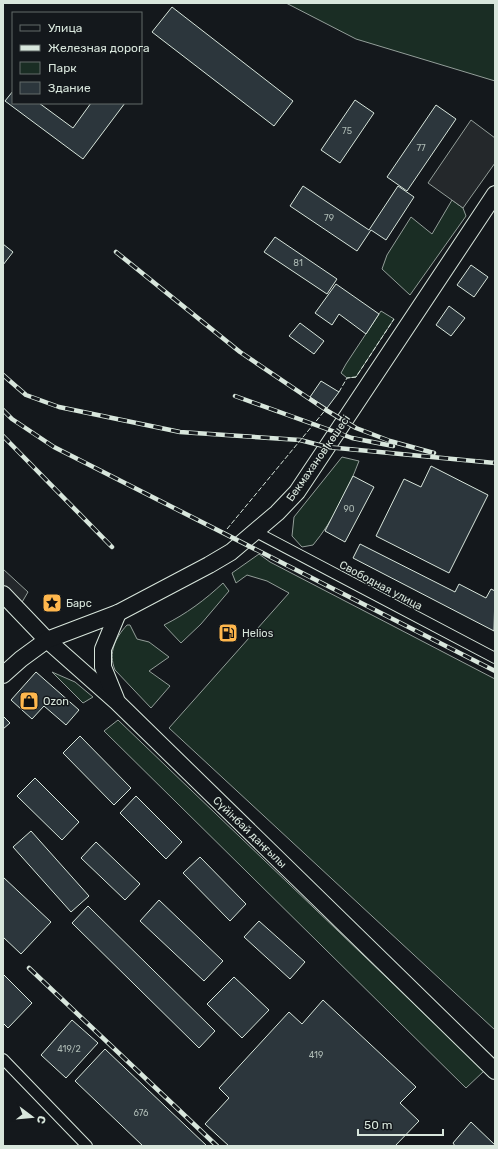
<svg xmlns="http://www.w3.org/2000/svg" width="498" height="1149" viewBox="0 0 498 1149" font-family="Rubik,sans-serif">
<rect width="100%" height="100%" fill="#14181c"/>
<g fill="#1a2d24" stroke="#939e99">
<path d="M286,3h209v78l-139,-42z"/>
<path d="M452,200l11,8 3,8 -56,79 -28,-26 5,-14 24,-38 21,17z"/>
<path d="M381,311l13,8 -38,58 -9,1 -6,-5 5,-9z"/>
<path d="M342,457l17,4c-11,29 -26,60 -46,84l-11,2 -10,-11 2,-19z"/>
<path d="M259,554l11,8 225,117v351l-326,-302 120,-135 -22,-12 -20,-6 -11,8 -4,-10z"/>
<path d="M223,583l6,8 -28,33 -20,19 -17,-18c22,-11 41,-25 59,-42z"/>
<path d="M127,625h3l7,14 12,3 20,15 -20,14 21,15 -19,22 -36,-38c-7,-17 0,-32 12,-45z"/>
<path d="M52,672l23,10 18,15 -10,6z"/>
<path d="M118,720l366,351 -18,17 -362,-357z"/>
</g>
<g fill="#24282b" stroke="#939e99">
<path d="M471,120l24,18v25l-32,45 -35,-25z"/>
<path d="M3,569l25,23 -10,17 -15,-14z"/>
</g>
<g fill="#2c363c" stroke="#d8e6dc">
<path d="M172,7l121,94 -19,25 -122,-94z"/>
<path d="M13,91v12h26l34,25 18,-25h34l-42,56 -78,-58z"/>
<path d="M355,100l19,13 -34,50 -19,-13z"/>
<path d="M436,105l20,14 -49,72 -20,-14z"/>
<path d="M303,186l66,44 29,-44 16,11 -28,43 -15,-10 -14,21 -67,-45z"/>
<path d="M275,237l62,42 -10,15 -63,-42z"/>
<path d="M3,244l10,8 -10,13z"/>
<path d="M471,265l17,12 -14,20 -17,-12z"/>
<path d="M336,284l43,30 -13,20 -27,-20 -7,11 -17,-12z"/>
<path d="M449,306l16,12 -14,18 -15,-11z"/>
<path d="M300,323l24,18 -10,13 -25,-18z"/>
<path d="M321,381l18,11 -12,16 -17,-11z"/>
<path d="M431,466l57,29 -39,78 -73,-37 28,-57 17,8z"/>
<path d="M353,476l21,11 -29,55 -20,-11z"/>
<path d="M360,544l95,48 4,-8 27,14 5,-9 4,2 -1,40 -141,-73z"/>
<path d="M36,672l43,38 -13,15 -22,-19 -12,13 -21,-19z"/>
<path d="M3,716l7,7 -7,6z"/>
<path d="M80,736l51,52 -17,17 -51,-52z"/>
<path d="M35,778l44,44 -17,18 -45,-44z"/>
<path d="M136,796l46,46 -16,17 -46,-46z"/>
<path d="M31,831l58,65 -18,16 -58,-65z"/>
<path d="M96,842l44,42 -15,16 -44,-42z"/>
<path d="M200,857l46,47 -16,17 -47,-48z"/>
<path d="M3,877l48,45 -30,32 -18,-17z"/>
<path d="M159,900l64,61 -19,20 -64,-60z"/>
<path d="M88,906l127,125 -16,17 -127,-125z"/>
<path d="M259,921l46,41 -15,17 -46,-42z"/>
<path d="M3,974l29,29 -24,25 -5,-5z"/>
<path d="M234,977l35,33 -27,28 -35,-34z"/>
<path d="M323,1000l93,87 -16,16 19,18 -24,25h-166l-24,-22 24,-26 -10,-10 70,-76 13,12z"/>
<path d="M72,1020l26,23 -32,35 -25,-23z"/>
<path d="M105,1049l102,97h-64l-68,-65z"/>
<path d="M471,1122l24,23v1h-40l-2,-3z"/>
</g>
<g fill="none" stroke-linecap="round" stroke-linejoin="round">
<defs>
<g id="minor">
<path d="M256,532l239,126"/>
<path d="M3,1059l84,87"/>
</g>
<g id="primary">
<path d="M3,594l44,46 70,62 378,369"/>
<path d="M3,675l18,-16 26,-19 71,-27 91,-48 22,-13 46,-39 20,-21 30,-45 168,-253"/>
<path d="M116,699l-13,-32v-18l15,-36"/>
</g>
</defs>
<use href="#minor" stroke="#d8e6dc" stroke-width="12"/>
<use href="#primary" stroke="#d8e6dc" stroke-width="18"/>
<use href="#minor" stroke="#14181c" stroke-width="10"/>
<use href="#primary" stroke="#14181c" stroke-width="16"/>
<defs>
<g id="rail">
<path d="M116,252l124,100 86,58 30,18 34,13 44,12"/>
<path d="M3,375l23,20 33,12 121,25 120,8 27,7 168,16"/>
<path d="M235,396l117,42 41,8"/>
<path d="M3,410l9,9 42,28 441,224"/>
<path d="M3,436l109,111"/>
<path d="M29,968l188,178"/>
</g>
</defs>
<use href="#rail" stroke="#d8e6dc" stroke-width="4.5"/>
<use href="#rail" stroke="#14181c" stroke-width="3" stroke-dasharray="9" stroke-linecap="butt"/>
<g stroke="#d8e6dc" stroke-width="1" stroke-dasharray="5 2" stroke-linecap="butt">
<path d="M339,392l8,-14 9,-1 38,-58"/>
<path d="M227,529l100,-121"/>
</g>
</g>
<defs>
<symbol id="sight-square" viewBox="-11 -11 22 22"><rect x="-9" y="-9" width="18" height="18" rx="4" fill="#ffb74d" stroke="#14181c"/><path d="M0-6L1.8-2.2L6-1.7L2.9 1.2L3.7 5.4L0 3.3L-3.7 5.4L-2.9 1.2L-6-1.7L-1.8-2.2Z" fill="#111"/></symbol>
<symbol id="fuel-square" viewBox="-11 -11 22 22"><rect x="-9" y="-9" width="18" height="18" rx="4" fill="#ffb74d" stroke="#14181c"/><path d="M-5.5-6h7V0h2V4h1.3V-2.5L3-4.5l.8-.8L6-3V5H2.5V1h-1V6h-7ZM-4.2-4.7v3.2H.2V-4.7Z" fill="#111"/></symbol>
<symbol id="shop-square" viewBox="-11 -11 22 22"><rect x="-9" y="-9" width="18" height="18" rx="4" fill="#ffb74d" stroke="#14181c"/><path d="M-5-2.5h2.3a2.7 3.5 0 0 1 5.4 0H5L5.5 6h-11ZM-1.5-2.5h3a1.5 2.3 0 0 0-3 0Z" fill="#111"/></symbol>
</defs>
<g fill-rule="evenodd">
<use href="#sight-square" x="41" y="592" width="22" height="22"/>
<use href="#fuel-square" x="217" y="622" width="22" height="22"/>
<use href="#shop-square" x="18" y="690" width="22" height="22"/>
</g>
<g text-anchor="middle" stroke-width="3" stroke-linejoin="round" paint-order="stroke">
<g font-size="9" fill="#adbab4">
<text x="347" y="134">75</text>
<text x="421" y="151">77</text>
<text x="329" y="221">79</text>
<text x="298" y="266">81</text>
<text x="349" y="512">90</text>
<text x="69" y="1052">419/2</text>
<text x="316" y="1058">419</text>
<text x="141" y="1116">676</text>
</g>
<g font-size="11" fill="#d8e6dc" stroke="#14181c">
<text transform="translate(318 458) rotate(-55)" y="4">Бекмаханов көшесі</text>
<text transform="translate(381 585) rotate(28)" y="4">Свободная улица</text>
<text transform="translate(250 832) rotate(44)" y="4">Сүйінбай даңғылы</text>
</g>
<g font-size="11" fill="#d8e6dc" stroke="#14181c" text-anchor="start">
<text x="66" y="607">Барс</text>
<text x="242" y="637">Helios</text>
<text x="43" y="705">Ozon</text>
</g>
</g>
<rect width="498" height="1149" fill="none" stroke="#d8e6dc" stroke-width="8"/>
<rect x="12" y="12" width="130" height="92" fill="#14181c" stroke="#626a69"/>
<rect x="20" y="25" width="20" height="6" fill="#14181c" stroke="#626a69"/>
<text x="48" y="32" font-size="12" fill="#d8e6dc">Улица</text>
<rect x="20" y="45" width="20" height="6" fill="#d8e6dc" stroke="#626a69"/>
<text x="48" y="52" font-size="12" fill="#d8e6dc">Железная дорога</text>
<rect x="20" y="62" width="20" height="12" fill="#1a2d24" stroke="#626a69"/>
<text x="48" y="72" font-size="12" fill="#d8e6dc">Парк</text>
<rect x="20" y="82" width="20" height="12" fill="#2c363c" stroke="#626a69"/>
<text x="48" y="92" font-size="12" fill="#d8e6dc">Здание</text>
<g transform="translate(32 1117) rotate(106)" stroke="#14181c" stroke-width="3" paint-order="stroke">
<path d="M0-3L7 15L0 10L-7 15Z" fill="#d8e6dc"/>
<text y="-6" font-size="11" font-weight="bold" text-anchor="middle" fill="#d8e6dc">С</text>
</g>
<path d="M358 1129v6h85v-6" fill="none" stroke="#d8e6dc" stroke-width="2"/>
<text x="364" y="1129" font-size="12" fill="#d8e6dc" stroke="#14181c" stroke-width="3" paint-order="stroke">50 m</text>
</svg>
